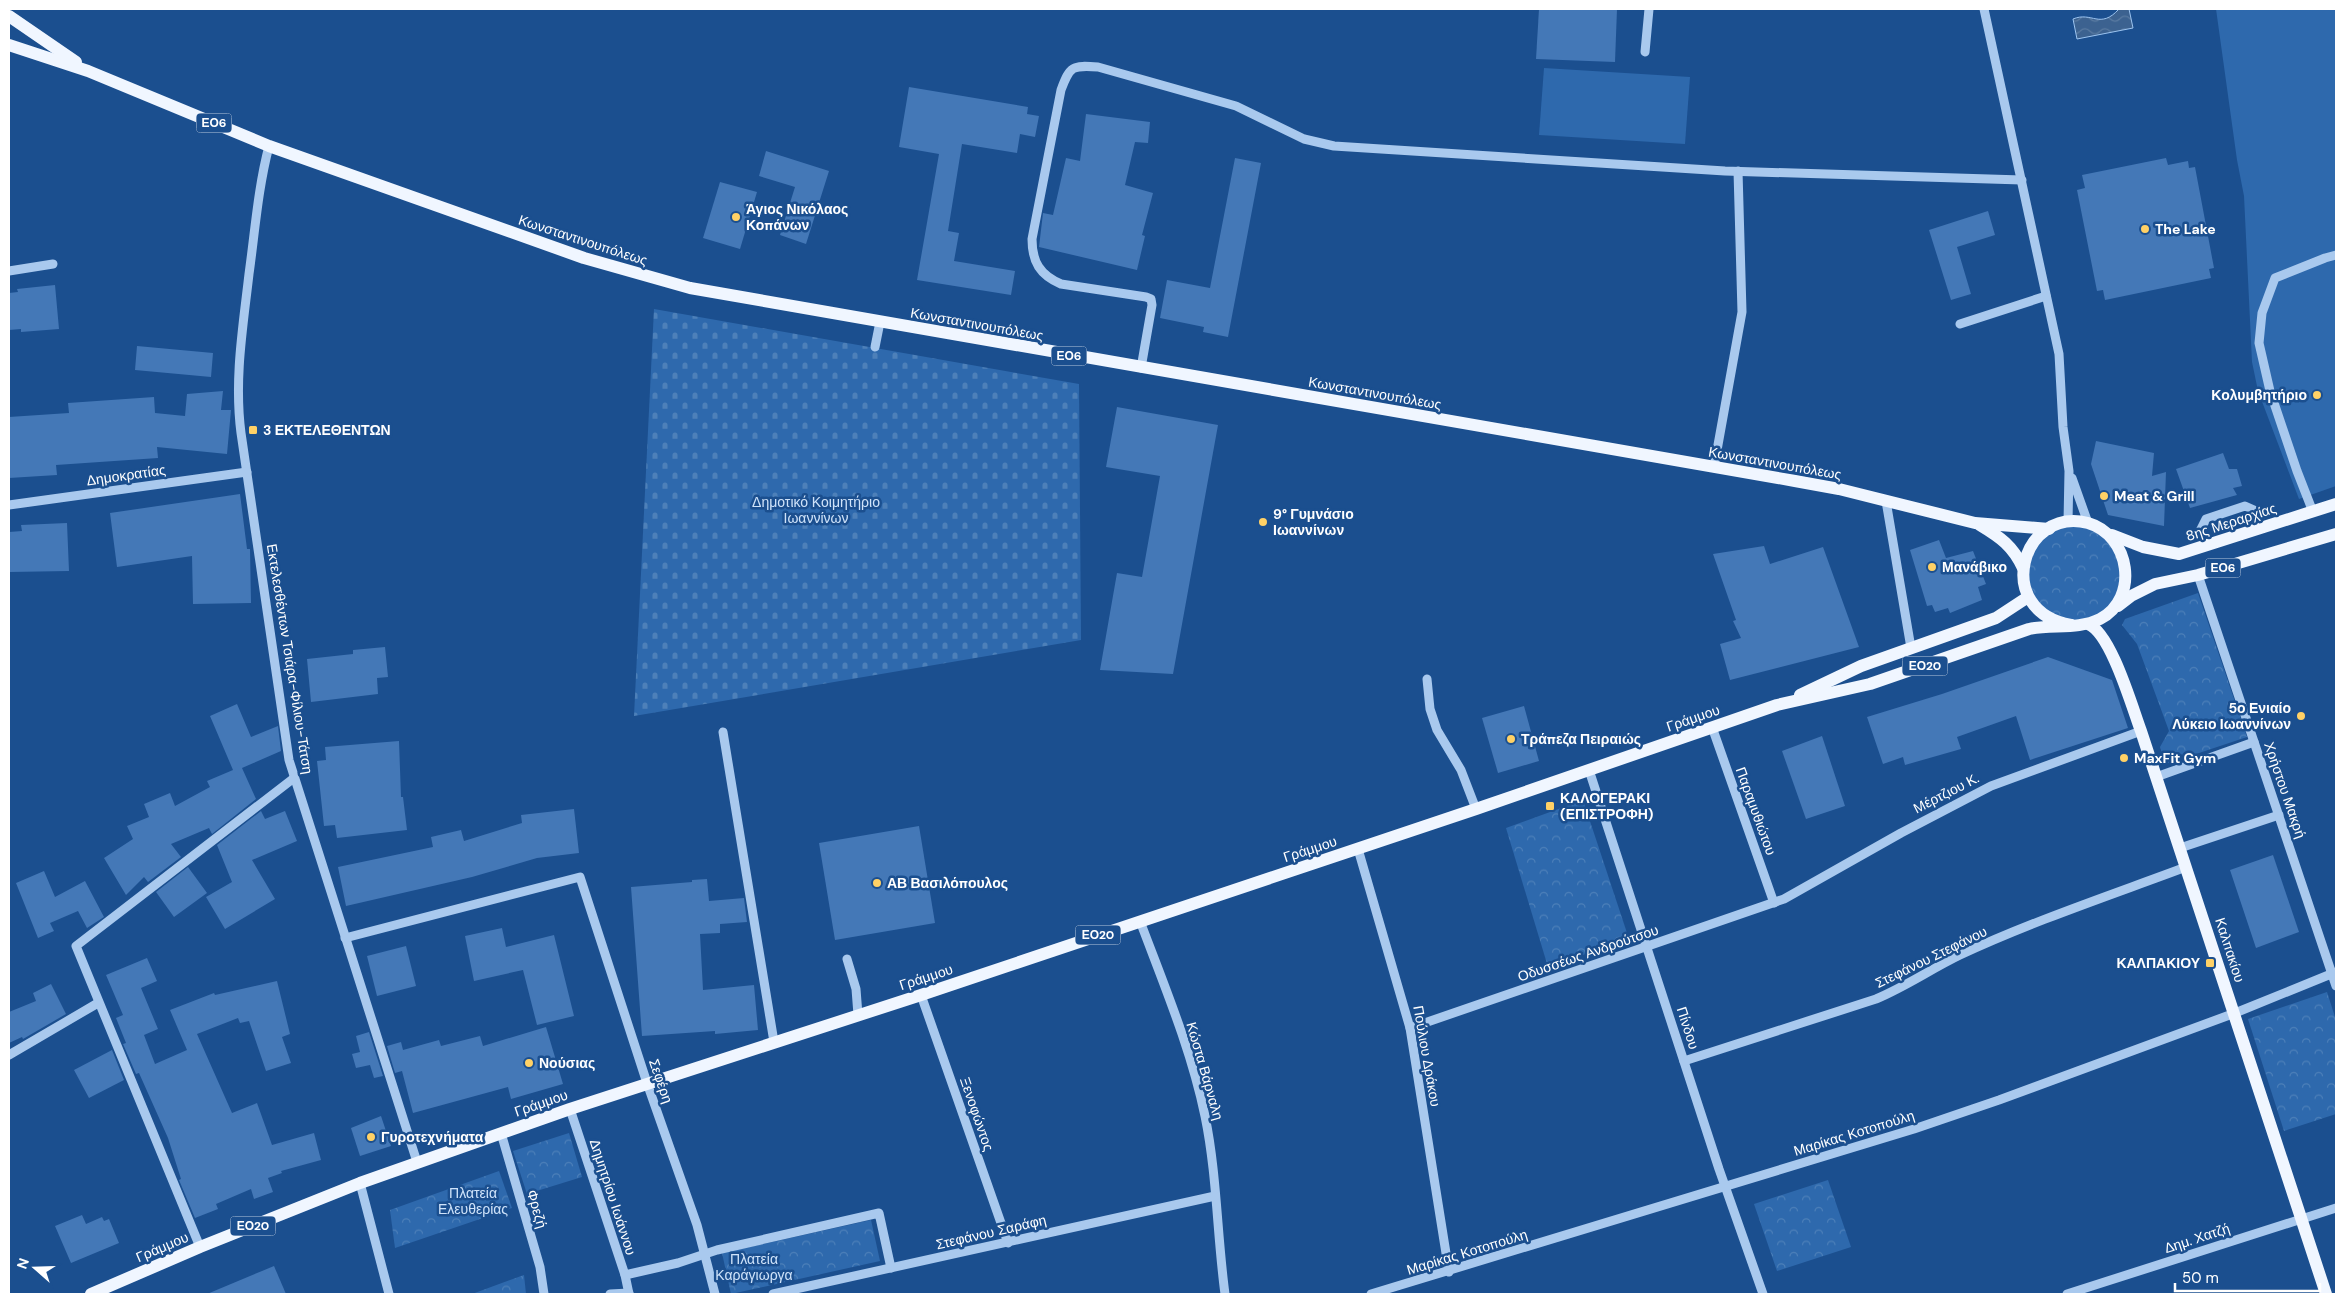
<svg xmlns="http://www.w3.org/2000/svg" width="2345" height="1303" viewBox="0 0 2345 1303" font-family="'DM Sans',sans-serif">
<defs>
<pattern id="forest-crowns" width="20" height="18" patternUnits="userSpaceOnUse" patternTransform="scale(1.25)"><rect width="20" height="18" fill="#2e69ad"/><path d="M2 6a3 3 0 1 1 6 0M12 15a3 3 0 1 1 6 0" fill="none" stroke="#4d80b9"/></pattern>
<pattern id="cemetery-stones" width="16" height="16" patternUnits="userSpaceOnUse" patternTransform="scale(1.25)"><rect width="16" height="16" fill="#2e69ad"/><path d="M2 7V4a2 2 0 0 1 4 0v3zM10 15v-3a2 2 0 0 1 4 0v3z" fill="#4d80b9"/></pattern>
<pattern id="water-waves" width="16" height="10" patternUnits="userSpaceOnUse" patternTransform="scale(1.25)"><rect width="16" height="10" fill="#3c6290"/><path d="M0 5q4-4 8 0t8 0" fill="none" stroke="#597aa1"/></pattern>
</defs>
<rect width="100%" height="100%" fill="#1b4f8f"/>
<g fill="#2e69ad">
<path d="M2216,9h120v477l-37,13 -41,-108 -6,-29 -8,-166 -7,-36z"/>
<path d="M1544,68l146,9 -5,67 -146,-9z"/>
</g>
<g fill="url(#forest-crowns)">
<path d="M2075,523l30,10 19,29 -11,46 -28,15 -33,-4 -22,-23 -4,-32 18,-29z"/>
<path d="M2198,593l49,144 -78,26 -4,-1 -5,-15 9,-16 -32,-87 -15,-19 3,-6z"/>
<path d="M1583,800l46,139 -81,28 -42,-139z"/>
<path d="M2327,992l9,28v94l-52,17 -36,-112z"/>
<path d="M569,1133l13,44 -55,17 -14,-43z"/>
<path d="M499,1171l13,37 -117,40 -5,-38z"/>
<path d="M1828,1180l23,67 -74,24 -23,-67z"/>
<path d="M871,1220l9,41 -149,33 -9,-41z"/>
<path d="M524,1275l2,19h-54z"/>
</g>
<path fill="url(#cemetery-stones)" d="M654,309l425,75 2,256 -447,76z"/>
<path fill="url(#water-waves)" stroke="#9cc4f0" d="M2119,9h10l4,19 -56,11 -4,-20c19,-8 27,11 46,-10z"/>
<g fill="#4478b7">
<path d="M1539,9h78l-2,53 -79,-3z"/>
<path d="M909,87l119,20 -1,7 12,2 -4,21 -15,-3 -3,19 -55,-9 -14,87 11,2 -5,28 61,10 -4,24 -94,-15 22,-126 -40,-7z"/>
<path d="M1086,114l64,8 -2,21 -13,-1 -10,43 28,8 -11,42 3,1 -8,34 -98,-23 4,-34 10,2 13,-57 14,3z"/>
<path d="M766,151l63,20 -23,73 -26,-9 15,-48 -36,-11z"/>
<path d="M1235,158l26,5 -33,174 -25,-5 1,-5 -44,-9 7,-38 43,8z"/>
<path d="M2166,158l2,7 20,-4 1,7 6,-1 19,101 -5,1 2,9 -106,22 -2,-10 -6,1 -20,-101 8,-2 -3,-13z"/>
<path d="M720,182l37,10 -17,57 -37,-11z"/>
<path d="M1988,211l7,24 -38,12 14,47 -20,6 -22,-70z"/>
<path d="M55,285l4,44 -38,3v-3l-12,1v-37l9,-1 -1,-3z"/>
<path d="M137,346l76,7 -2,24 -76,-7z"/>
<path d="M223,391l-2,19h10l-4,44 -70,-7 1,11 -102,7 1,10 -48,3v-61l60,-4 -1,-10 86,-6 1,16 30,3 2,-22z"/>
<path d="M1117,407l101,18 -45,249 -73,-4 17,-97 25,4 18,-101 -54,-9z"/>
<path d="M2096,441l58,12 -2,23 14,-4 -2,54 -56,-11 -17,-51z"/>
<path d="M2223,453l6,16h8l5,17 -9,2 4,7 -47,13 -14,-39z"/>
<path d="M240,494l7,55h3l1,54 -58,1 -1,-48 -75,11 -7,-54z"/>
<path d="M67,523l2,48 -60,1v-40l13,-1 -1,-6z"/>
<path d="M1939,540l7,18 27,-7 13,33 -8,3 4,13 -32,13 -2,-5 -13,4 -3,-7 -5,1 -17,-56z"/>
<path d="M1764,546l6,18 53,-17 36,100 -129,33 -10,-36 21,-6 -8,-17 3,-1 -23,-66z"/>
<path d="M385,647l3,30 -11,1 1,16 -67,8 -4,-43 46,-5v-4z"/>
<path d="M2048,657l64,23 16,48 -98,32 -14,-44 -59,21 4,12 -56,16 -2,-8 -20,7 -16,-47 75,-23z"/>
<path d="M237,704l14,33 27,-11 3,25 -39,17 14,31 -44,35 -3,-6 -38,16 10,13 -33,25 -4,-5 -18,18 -22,-37 29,-19 -6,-13 22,-9 -5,-13 26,-11 5,13 35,-19 -3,-6 26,-11 -23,-54z"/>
<path d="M1524,706l15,55 -41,12 -16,-55z"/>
<path d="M1822,736l23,70 -39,13 -24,-68z"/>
<path d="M399,741l2,56h2l4,33 -70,8 -2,-13 -11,1 -7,-65 9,-1 -1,-13z"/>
<path d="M574,809l5,44 -42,5 -65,19 -126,29 -8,-39 95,-20 -2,-10 30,-7 3,11 58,-18 -1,-8z"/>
<path d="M261,811l4,8 20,-8 12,30 -45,19 23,39 -50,30 -19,-32 26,-15 -15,-37z"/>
<path d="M919,826l16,97 -100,17 -16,-97z"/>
<path d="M2273,855l26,77 -43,16 -26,-78z"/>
<path d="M188,867l19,26 -33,24 -18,-25z"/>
<path d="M44,871l11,26 30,-16 19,36 -17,11 -9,-17 -28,12 4,8 -16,7 -22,-55z"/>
<path d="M707,879l2,22 35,-3 3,24 -27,2v9l-20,1 3,56 51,-5 4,45 -43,4v-3l-73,5 -11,-149 61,-5v-2z"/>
<path d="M502,928l4,19 48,-12 20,81 -37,9 -14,-55 -49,11 -9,-45z"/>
<path d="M406,946l10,40 -39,10 -10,-40z"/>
<path d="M147,958l10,23 -16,7 17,41 -14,6 11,29 32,-14 -17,-40 44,-17 1,2 62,-14 13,53 -8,3 9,26 -25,8 -17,-50 -9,2 -2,-5 -41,16 35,79 25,-10 15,42 42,-12 7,27 -40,11 1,2 -14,5 5,14 -19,7 -3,-10 -35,15 2,5 -23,9 -16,-38 2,-1 -13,-41 -29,-65 -3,1 -13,-30 3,-1 -10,-25 7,-3 -17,-40z"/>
<path d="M51,984l15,30 -43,25 -1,-2 -13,6v-31l27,-11 -3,-8z"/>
<path d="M546,1027l17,57 -52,15 -3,-12 -95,26 -11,-42 -7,2 -8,-27 14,-4 2,8 36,-10 2,6 39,-10 3,10z"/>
<path d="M369,1032l14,44 -9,2 -4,-13 -14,3 -4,-14 8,-2 -4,-16z"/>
<path d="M112,1050l12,30 -35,18 -15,-28z"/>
<path d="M381,1116l10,30 -31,10 -9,-28z"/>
<path d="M82,1215l4,9 16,-7 2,4 5,-2 10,24 -48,20 -16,-37z"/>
<path d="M274,1266l12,28h-79z"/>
</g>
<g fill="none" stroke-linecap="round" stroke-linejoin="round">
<g stroke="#a9c9ee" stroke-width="9">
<path d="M1984,9l75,345 4,73 6,44 -1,51"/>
<path d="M1645,52l4,-43"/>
<path d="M269,146c-11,42 -14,85 -20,128 -6,53 -15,105 -8,159l48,327 128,402"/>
<path d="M9,271l44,-7"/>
<path d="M1960,324l86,-28"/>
<path d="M875,347l5,-25"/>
<path d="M1141,368l11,-63 -1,-6 -5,-2 -85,-13c-21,-9 -29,-22 -29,-45l29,-149c9,-24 11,-25 37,-23l138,39 68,33 30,7 391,25 297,9"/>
<path d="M1714,467l28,-155 -4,-141"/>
<path d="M2072,478l16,45"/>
<path d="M1886,501l25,147"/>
<path d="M9,505l238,-33"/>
<path d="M2313,512l-16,-41 -27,-80 -11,-48 3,-30 13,-35 50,-20 11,-3"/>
<path d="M2198,535l8,-16 39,-13 18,8"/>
<path d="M2198,575l138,411"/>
<path d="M1427,679l3,30 7,21 24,40 15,39"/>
<path d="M1712,727l62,176"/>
<path d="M723,732l51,310"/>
<path d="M1589,770l130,399 44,125"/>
<path d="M2156,777l98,-35"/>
<path d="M2180,848l99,-33"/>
<path d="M1358,849l52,179 39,244"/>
<path d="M1140,921c24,64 51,128 65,195 12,58 12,119 20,178"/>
<path d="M345,938l235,-61 67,206 50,142 18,69"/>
<path d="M847,959l9,30 2,26"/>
<path d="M921,995l87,248"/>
<path d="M1410,1028l374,-129 117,-66 90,-47 150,-55"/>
<path d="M9,1055l89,-52"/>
<path d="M1684,1061l192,-62c29,-12 55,-30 84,-44 73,-34 151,-60 226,-88"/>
<path d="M570,1109l55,166 4,19"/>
<path d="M501,1133l39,134 4,27"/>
<path d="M360,1183l29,111"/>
<path d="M200,1247l-124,-301 218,-168"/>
<path d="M625,1275l53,-12 39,-13 162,-37 12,55"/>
<path d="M610,1294l19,-1"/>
<path d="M773,1294l442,-98"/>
<path d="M1371,1294l543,-165 85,-29 236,-87 101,-41"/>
<path d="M2067,1294l269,-86"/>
</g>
<g stroke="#f0f6ff" stroke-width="12">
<path d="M9,16l67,46"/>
<path d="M9,45l79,26 181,75 315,112 106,30 1105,193 44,8 136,34 74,6"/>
<path d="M1980,525c20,12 33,21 43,43"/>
<path d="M2112,535l31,12 36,7 157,-50"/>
<path d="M2118,606l13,-10 24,-12 43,-9 138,-41"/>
<path d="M2088,624c23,9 44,83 53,107l185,563"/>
<path d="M1800,695l61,-29 135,-48 32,-21"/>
<path d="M91,1294l109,-47 160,-64 210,-74 351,-114 555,-186 301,-104 93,-21 159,-55c23,-5 49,1 71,-10 40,-21 30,-84 -12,-96 -67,-17 -96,88 -17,102"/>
</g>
</g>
<g fill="#ffd166" stroke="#1b4f8f" stroke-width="2">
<circle cx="736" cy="217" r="5"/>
<circle cx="2145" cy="229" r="5"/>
<circle cx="2317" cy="395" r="5"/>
<rect x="248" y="425" width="10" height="10" rx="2.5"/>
<circle cx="2104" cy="496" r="5"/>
<circle cx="1263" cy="522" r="5"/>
<circle cx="1932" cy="567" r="5"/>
<circle cx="2301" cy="716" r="5"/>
<circle cx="1511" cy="739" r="5"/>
<circle cx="2124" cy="758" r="5"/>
<rect x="1545" y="801" width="10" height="10" rx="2.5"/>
<circle cx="877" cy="883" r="5"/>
<rect x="2205" y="958" width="10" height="10" rx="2.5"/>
<circle cx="529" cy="1063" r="5"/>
<circle cx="371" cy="1137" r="5"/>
</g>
<g text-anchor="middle" stroke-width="5" stroke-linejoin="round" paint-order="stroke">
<g fill="#1b4f8f" stroke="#bbcadd" stroke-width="1">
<rect x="196.5" y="113.5" width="35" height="19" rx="4"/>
<rect x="1051.5" y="346.5" width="35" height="19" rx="4"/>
<rect x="2205.5" y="558.5" width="35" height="19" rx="4"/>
<rect x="1902.5" y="656.5" width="45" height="19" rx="4"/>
<rect x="1075.5" y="925.5" width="45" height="19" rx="4"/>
<rect x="230.5" y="1216.5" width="45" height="19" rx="4"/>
</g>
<g font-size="12" font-weight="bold" fill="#fff">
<text x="214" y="127">ΕΟ6</text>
<text x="1069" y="360">ΕΟ6</text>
<text x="2223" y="572">ΕΟ6</text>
<text x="1925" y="670">ΕΟ20</text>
<text x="1098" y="939">ΕΟ20</text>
<text x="253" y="1230">ΕΟ20</text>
</g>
<g font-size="14" font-weight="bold" fill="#fff" stroke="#1b4f8f" text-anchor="start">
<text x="746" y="214">Άγιος Νικόλαος<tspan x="746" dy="16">Κοπάνων</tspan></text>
<text x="2155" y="234">The Lake</text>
<text x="2307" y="400" text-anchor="end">Κολυμβητήριο</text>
<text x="263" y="435">3 ΕΚΤΕΛΕΘΕΝΤΩΝ</text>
<text x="2114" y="501">Meat &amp; Grill</text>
<text x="1273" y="519">9° Γυμνάσιο<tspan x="1273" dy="16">Ιωαννίνων</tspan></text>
<text x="1942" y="572">Μανάβικο</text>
<text x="2291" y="713" text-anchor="end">5ο Ενιαίο<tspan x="2291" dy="16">Λύκειο Ιωαννίνων</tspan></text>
<text x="1521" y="744">Τράπεζα Πειραιώς</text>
<text x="2134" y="763">MaxFit Gym</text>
<text x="1560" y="803">ΚΑΛΟΓΕΡΑΚΙ<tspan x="1560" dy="16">(ΕΠΙΣΤΡΟΦΗ)</tspan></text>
<text x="887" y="888">ΑΒ Βασιλόπουλος</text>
<text x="2200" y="968" text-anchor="end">ΚΑΛΠΑΚΙΟΥ</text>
<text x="539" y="1068">Νούσιας</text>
<text x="381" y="1142">Γυροτεχνήματα</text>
</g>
<g font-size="14" fill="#fff" stroke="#1b4f8f">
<text transform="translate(583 240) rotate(18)" y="5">Κωνσταντινουπόλεως</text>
<text transform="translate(977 324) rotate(10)" y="5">Κωνσταντινουπόλεως</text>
<text transform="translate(1375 393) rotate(10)" y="5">Κωνσταντινουπόλεως</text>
<text transform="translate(1775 463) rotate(10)" y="5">Κωνσταντινουπόλεως</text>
<text transform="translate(126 475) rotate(-8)" y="5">Δημοκρατίας</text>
<text transform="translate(2231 522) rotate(-18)" y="5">8ης Μεραρχίας</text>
<text transform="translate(290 659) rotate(81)" y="5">Εκτελεσθέντων Τσιάρα-Φίλιου-Τάτση</text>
<text transform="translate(1693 718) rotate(-19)" y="5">Γράμμου</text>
<text transform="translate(2285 790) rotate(71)" y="5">Χρήστου Μακρή</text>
<text transform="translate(1946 793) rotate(-27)" y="5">Μέρτζιου Κ.</text>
<text transform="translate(1756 811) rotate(70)" y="5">Παραμυθιώτου</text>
<text transform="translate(1310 849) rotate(-18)" y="5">Γράμμου</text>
<text transform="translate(2230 950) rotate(72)" y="5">Καλπακίου</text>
<text transform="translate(1588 953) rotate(-19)" y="5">Οδυσσέως Ανδρούτσου</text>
<text transform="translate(1931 957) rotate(-26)" y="5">Στεφάνου Στεφάνου</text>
<text transform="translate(926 977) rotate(-18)" y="5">Γράμμου</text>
<text transform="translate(1688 1028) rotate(72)" y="5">Πίνδου</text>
<text transform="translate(1427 1056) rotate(80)" y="5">Πούλιου Δράκου</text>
<text transform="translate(1205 1071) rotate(74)" y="5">Κώστα Βάρναλη</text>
<text transform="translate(661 1081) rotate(71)" y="5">Σεφέρη</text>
<text transform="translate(541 1103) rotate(-19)" y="5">Γράμμου</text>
<text transform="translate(977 1114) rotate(71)" y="5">Ξενοφώντος</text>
<text transform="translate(1854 1133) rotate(-17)" y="5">Μαρίκας Κοτοπούλη</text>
<text transform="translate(613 1197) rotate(72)" y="5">Δημητρίου Ιωάννου</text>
<text transform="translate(537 1209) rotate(74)" y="5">Φρεζή</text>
<text transform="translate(991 1232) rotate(-13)" y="5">Στεφάνου Σαράφη</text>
<text transform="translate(2197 1238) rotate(-18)" y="5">Δημ. Χατζή</text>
<text transform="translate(162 1247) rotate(-23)" y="5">Γράμμου</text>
<text transform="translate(1467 1252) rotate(-17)" y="5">Μαρίκας Κοτοπούλη</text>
</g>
<g font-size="14" fill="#cfe3fa" stroke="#1b4f8f">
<text x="816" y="507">Δημοτικό Κοιμητήριο<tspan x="816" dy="16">Ιωαννίνων</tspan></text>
<text x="473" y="1198">Πλατεία<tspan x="473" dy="16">Ελευθερίας</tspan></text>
<text x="754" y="1264">Πλατεία<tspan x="754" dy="16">Καράγιωργα</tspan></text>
</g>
</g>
<rect width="2345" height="1303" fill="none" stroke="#ffffff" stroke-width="20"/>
<g transform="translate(35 1268) rotate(290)" stroke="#1b4f8f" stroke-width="4" paint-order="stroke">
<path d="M0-4L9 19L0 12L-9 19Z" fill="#ffffff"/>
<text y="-8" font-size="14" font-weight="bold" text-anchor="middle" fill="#ffffff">N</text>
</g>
<path d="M2175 1283v8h145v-8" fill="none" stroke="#ffffff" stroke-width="2.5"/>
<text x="2182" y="1283" font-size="15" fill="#ffffff" stroke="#1b4f8f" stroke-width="4" paint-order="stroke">50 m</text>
</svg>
